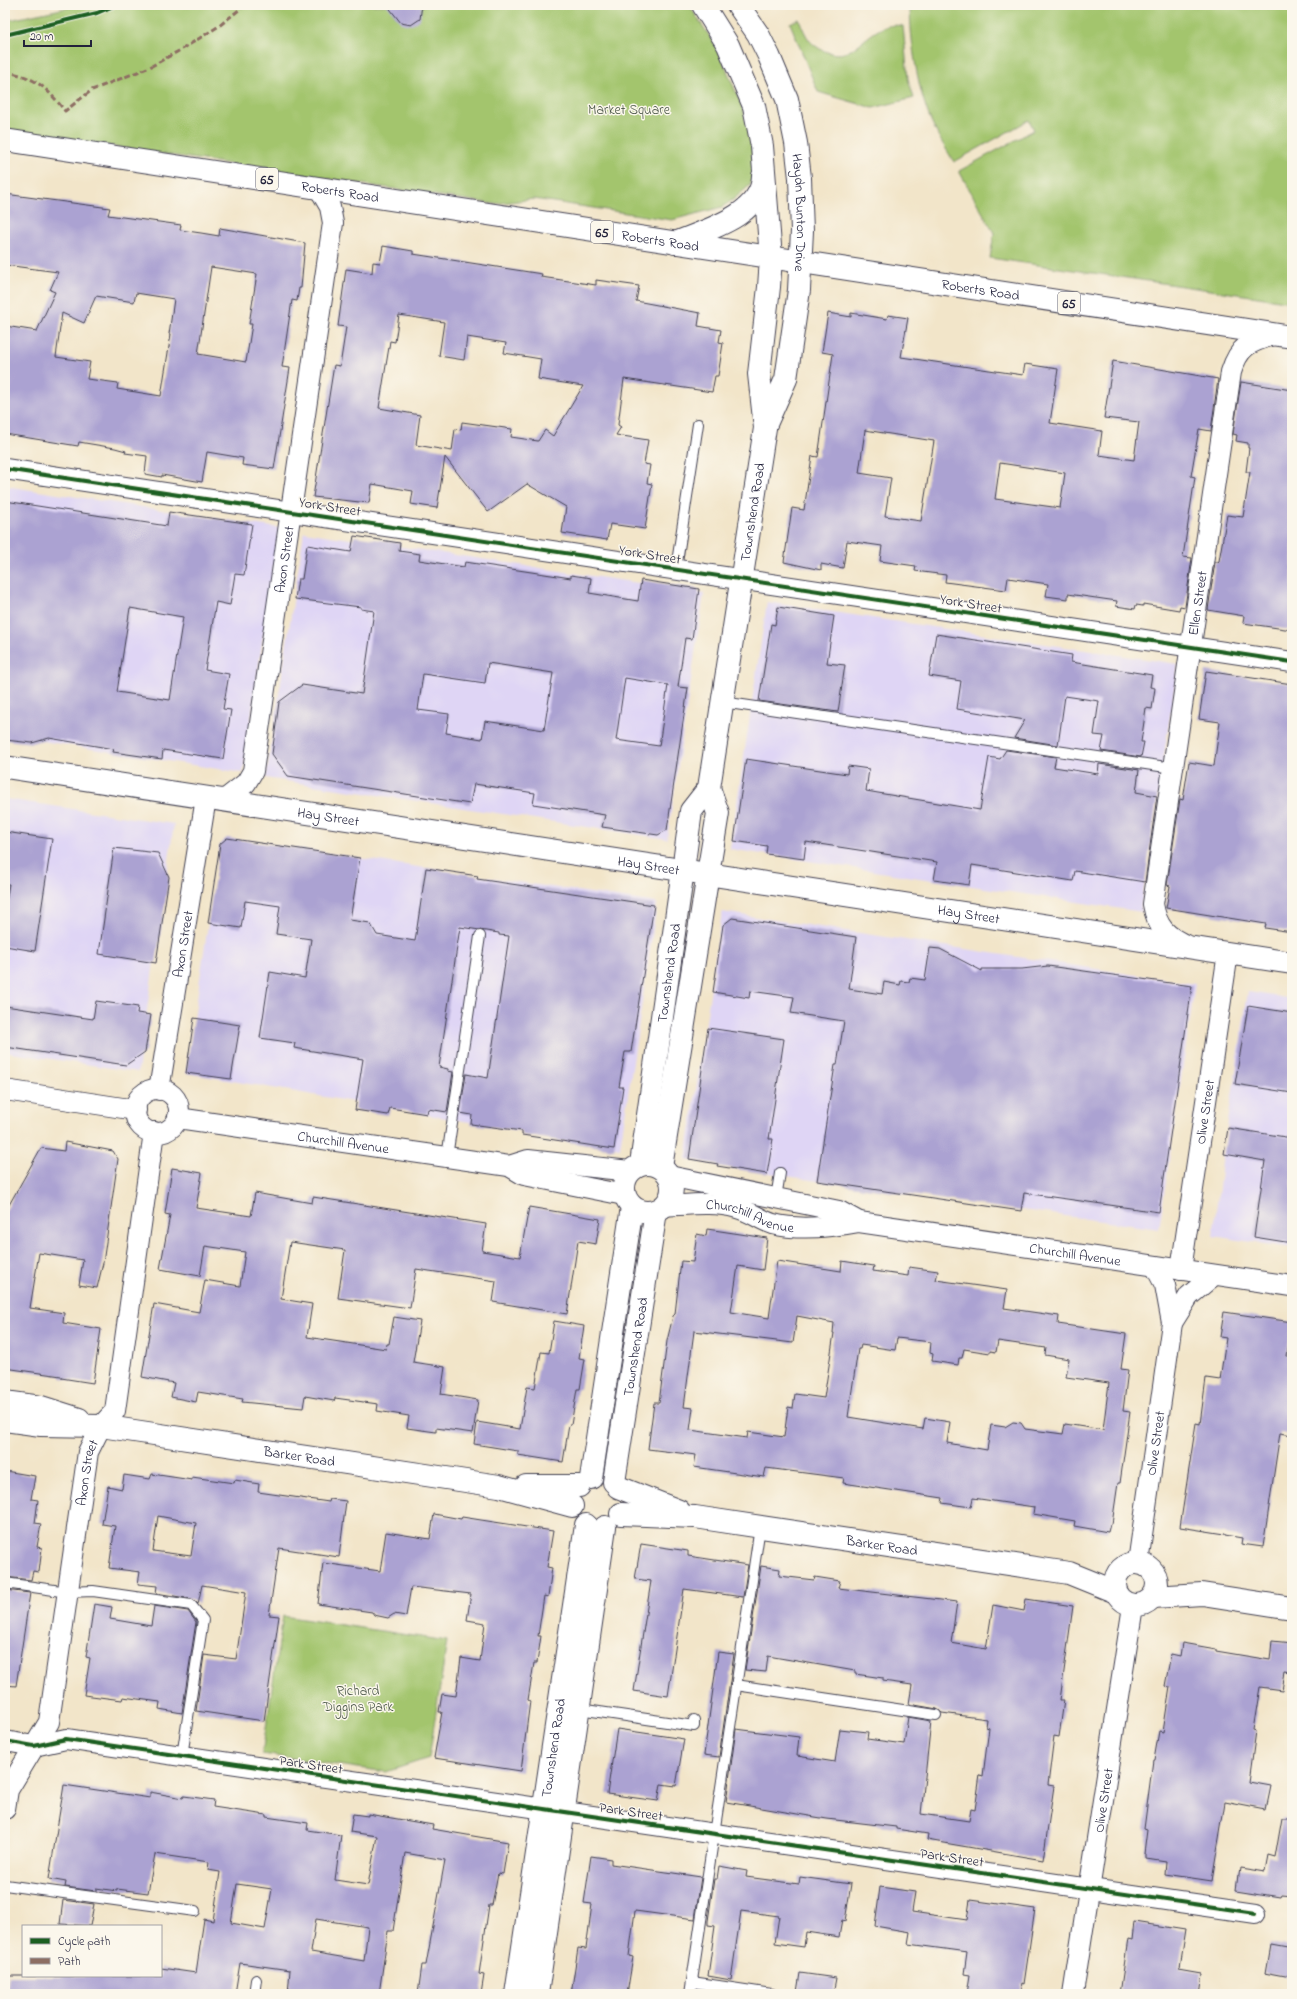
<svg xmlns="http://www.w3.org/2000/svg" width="1297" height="1999" viewBox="0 0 1297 1999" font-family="'Indie Flower',sans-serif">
<rect width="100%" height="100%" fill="#fbf7ec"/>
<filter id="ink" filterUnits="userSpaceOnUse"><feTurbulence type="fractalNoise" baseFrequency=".025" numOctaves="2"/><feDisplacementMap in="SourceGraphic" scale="8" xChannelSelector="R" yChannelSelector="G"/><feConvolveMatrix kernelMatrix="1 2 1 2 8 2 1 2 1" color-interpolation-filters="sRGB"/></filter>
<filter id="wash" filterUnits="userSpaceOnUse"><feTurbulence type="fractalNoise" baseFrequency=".012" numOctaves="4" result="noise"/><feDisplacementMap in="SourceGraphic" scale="16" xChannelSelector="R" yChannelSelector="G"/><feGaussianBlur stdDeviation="0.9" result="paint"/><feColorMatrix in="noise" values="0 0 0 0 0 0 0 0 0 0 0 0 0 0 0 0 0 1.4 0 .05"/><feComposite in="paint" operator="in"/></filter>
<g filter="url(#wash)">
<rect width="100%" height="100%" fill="#f2e5c9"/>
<g fill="#dfd5f5">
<path d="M5,486l274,42 -36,245 -238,-38z"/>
<path d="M304,532l400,61 -37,246 -401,-61z"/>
<path d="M767,602l411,62 -37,242 1,6 -412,-63z"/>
<path d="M5,799l169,25 -36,248 -133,-20z"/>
<path d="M227,838l430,65 -37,245 -434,-75 34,-229z"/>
<path d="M722,912l473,72 -36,245 -342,-48 -131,-22z"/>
<path d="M1248,992l44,7v249l-79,-12 10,-81z"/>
</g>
<g fill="#a3c56d" stroke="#627454">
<path d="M80,5h609l29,44 25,60 9,38 1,29 -3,9 -16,14 -12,8 -50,13 -138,-21 -40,5 -489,-74v-109z"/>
<path d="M910,5h382v297l-302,-44 4,-25 -35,-62 75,-41 -5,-10 -75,42c-7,-12 -15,-23 -20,-35 -16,-31 -24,-87 -24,-122z"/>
<path d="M799,19c3,7 6,16 11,22 9,10 27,17 39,10 18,-10 30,-30 54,-25l5,53 6,19 -41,10 -55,-16 -28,-69z"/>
<path d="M283,1616l164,25 -18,117 -43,14 -124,-18z"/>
</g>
<g id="blocks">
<g fill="#aba2d2" fill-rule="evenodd">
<path d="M387,5h35l-2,14 -9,6 -10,-2z"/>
<path d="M5,194l105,14 -2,7 73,10 -1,5 21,3 18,3 1,-8 85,15 -4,45h-2l-2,13 -5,-1 -10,67 8,1 -16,101 -32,-4 1,-7 -36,-6 -5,30 -40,-7v2l-17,-3 2,-18 -22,-3 1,-2 -11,-3 -36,-6 -1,4 -73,-12v-108l32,5 18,-39 -5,-2 8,-18 -53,-7zM211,267l46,7 -8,50h3l-6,38 -48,-8zM136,293l38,6 -5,35h2l-10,62 -44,-7 1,-6 -31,-4 3,-17 -34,-5 6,-44 22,10 12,-27 38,6z"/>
<path d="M383,246l30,5v3l129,20 -1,3 55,8v-5l43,6 -3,15 64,12 -2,13 23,4 -2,12 4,1 -5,33h-3l-3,16 -88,-13 -6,46 3,2 -5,8 32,5 -4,24 6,1 -3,18 5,1 -7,45 -35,-5 -3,16 -45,-7 4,-26 -39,-23 -39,28 -43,-55 -8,51 -26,-4 2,-13 -41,-7 -3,19 -56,-6 21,-132 6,1 6,-39 -8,-1 8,-57 26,4 1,-11 7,1zM399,315l45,7 -5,34 25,4 3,-23 39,6 -2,10 37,6 -3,20 45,7 -30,50 -8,-6 -7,11 -27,-4 1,-8 -50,-7 -1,8 -6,-1 -3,22 -36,-6 4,-30 -41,-7 11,-67 5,1z"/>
<path d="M828,313l23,4v-4l36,6 1,-4 20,3 -7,39 122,18 2,-11 33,5 -8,54 52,8 -3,24 35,5 5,-38 -35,-4 9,-57 105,18 -7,52 -12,-2 -8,47 4,1 -12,80 9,1 -7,49 -5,-1 -1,4 -36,-6v2l-7,-1 -1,4 -19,-3 1,-5 -49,-7v5l-22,-3 2,-12 -40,-6 -2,12 -61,-8 1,-7 -31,-4 1,-5 -36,-5 2,-15 -35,-5 -4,27 -22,-4v6l-37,-8 8,-54 12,2 8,-54 6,1 15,-103 -11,-2zM865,430l69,11 -13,80 -36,-5 6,-38 -32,-5zM1000,463l65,10 -5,35 -65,-9z"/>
<path d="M1241,382l51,8v240l-49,-7 1,-7 -36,-6 7,-48h3l1,-1 8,-46 16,2 7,-45h-4l3,-24h-1v-5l-12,-2 1,-6 -4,-1z"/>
<path d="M5,501l162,25 2,-14 83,12 -8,51 -9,-1 -5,31 -14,-3 -11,68 24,4 -6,35 8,1 -8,49 -60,-9 -1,9 -49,-7 1,-3 -65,-11 -17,5 -27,-3zM130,608l53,9 -13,83 -53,-8z"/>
<path d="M354,536l46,7 -1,8 21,3 -1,6 45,7 1,-5 106,16v-3l20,3 -2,15 49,8 3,-21 58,9 -7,50 -7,-1 -7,49 10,1 -21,142 -9,5 -56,-8 3,-12 -72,-11 2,-11 -61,-9 -4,20 -182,-28 -16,-22 7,-52 23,-17 60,9 12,-83 -13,-2v-2l-66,-8 3,-20h4l5,-34 44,7zM488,663l65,10 -9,57 -59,-9 -3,18 -36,-6 3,-19 -31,-4 5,-36 62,9zM625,678l43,7 -9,61 -43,-6z"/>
<path d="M778,607l56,9 -7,47 18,2 -7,47 -79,-11 12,-77 4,1z"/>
<path d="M936,634l136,21 -1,7 81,13 -2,12 5,1 -3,21 -6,-1 -5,34h3l-3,15 -40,-6 3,-15 -10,-1 5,-34 -34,-5 -7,49 -44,-7 11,-18 -68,-11 4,-28 -32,-5z"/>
<path d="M1206,671l86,13v248l-27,-4 1,-4 -100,-16 4,-22 -3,-1 13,-86 3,1 6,-38 25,4 6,-44 -21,-3z"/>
<path d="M1006,750l50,7 -2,10 44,7 1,-10 40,6 -3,22 21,4 -12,86 -70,-11 -2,10 -101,-16 -3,20 -35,-5 3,-18 -131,-20 -2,17 -38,-5 1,-8 -33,-5 12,-82 101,15 1,-8 21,3 -3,22 114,19 9,-53 11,2z"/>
<path d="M5,832l47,7 -17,112 -30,-5v-38l4,-24h-4z"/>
<path d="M227,838l133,20 -10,62 20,3 7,12 38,6 11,-73 52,8 -1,3 177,26 -23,147h-6l-6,35h4l-9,62 -92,-14v-4l-51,-7 1,-9 -12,-2 6,-39 22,4 21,-142 -10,-1v-2l-39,-6 -21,140 9,2v2l5,1 -6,40 -19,-3 -1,5 -37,-6 -2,7 -33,-5 8,-51 -69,-11 1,-5 -35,-5 10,-66 35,6 6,-39 -35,-5 4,-28 -35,-5 -4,27 -33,-5 12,-79z"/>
<path d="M114,848l44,5 11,24 -13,86 -57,-9z"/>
<path d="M732,918l124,19 -7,52 33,5 2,-12 16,3 1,-4 8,1 1,-4 15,2 5,-32 10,1 42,22v-2h40l26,-3 144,20 -33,226 -135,-19 -3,18 -204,-30 18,-116h2l7,-44 -53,-8 3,-16 -44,-6 -1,7 -36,-6 10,-67z"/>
<path d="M96,1001l42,6 -1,6 14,2 -6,37 -19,13 -121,-18v-41l88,13z"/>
<path d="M1248,1006l44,7v80l-57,-9z"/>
<path d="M194,1018l46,7 -9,54 -45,-6z"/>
<path d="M708,1028l76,11 -15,100h4l-6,35 -50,-8 1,-2 -29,-5z"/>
<path d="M1228,1128l64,10v105l-38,-6 11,-76 -41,-7z"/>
<path d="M65,1142l48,9 5,8 -15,104 -6,25 -18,-3 4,-25 -44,-7 -9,55 34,5 -1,10 38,6 -8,54 -32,-5v-2l-56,-8v-156l36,-64 23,3z"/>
<path d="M172,1168l30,5 -6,35 55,8 4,-23 57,10 1,-6 173,27 -4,27 38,6 9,-50 71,12 -4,25 -18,-3 -11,73 -74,-12 3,-21 -80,-12 -6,39 -72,-10 7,-48 -55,-8 -9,57 31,5 -5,33 79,12 1,-5h2l5,-27 26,4 -7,41 32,5 -4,27 37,6 -5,33 -37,-5v4l-29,-4 2,-12 -32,-5 1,-7 -43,-6 -1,3 -29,-5 -2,12 -61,-6 1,-3 -45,-7 -2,10 -25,-5 3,-14 -32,-6 12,-73 45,8 6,-32 35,6 5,-34 -40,-6 -5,30 -40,-7 10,-54 -5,-1z"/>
<path d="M707,1229l60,9 -4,32 -25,-4 -7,46 38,6 8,-57 64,10 1,-10 32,5 -1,5 35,5 1,-9 29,4 -2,9 71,10 -3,18 55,8 -1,8 68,10 -5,35 7,1 -5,41 7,1 -10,71h-2l-6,41h-2l-2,8 -34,-6 1,-5 -42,-7 1,-7 -61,-9 -2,9 -29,-4 1,-5 -100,-15 1,-5 -78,-10 -2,9 -70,-10 2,-12 -48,-6 6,-46h5l8,-62 6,-25 2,-2 6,-53 12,1 4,-28 9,2zM797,1316l37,7 -1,10h1l-10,65 -29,-4 -2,14 -5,-1 -4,30 -36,-5 -1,6 -57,-8 3,-22 -9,-1 10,-76 99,12zM897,1338l34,4 -1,11 3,1 -1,7 26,4 1,-7h3l2,-9 26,4v-2l6,1 2,-11 48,7 -1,7 24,4 -3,18 43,6 -6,47 -38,-6 -2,10 -38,-5 -4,-6 -8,-1 -8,5 -14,-2 -4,25 -40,-7 3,-21 -25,-4 -2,11 -75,-12 10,-68h2l1,-4 34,5z"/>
<path d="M1224,1312l68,10 -5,34 5,1v78l-12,-2 -17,114 -22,-3 1,-6 -17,-3v-1l-45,-7 16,-104 4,1 6,-46 14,2 6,-42 -6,-1z"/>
<path d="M554,1321l30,5 -5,32 6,1 -5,30h-3l-6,36h-2l-6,37 -45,-7v-4l-44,-7 3,-22 43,7 7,-42 8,1 6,-36 8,1z"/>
<path d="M5,1471l30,5 -4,23 7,1 -3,23 6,1 -4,23 5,1 -3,24 -6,-1 -2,9 -26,-3z"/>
<path d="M152,1474l40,6v-3l42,6 1,-3 24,4 -1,8 71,10 1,-3 16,2 -7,56 -60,-9 -10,67 10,1 -15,105 -68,-10 8,-56 32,4 10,-67 -44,-7 -4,19 -6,-5 -36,-6 1,-7 -19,-2 2,-12 -31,-4 6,-42 -13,-2 6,-38 14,3 2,-14 26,4zM158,1516l38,7 -5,33 -38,-5z"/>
<path d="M434,1514l27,5 1,-2 19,3 72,11 -6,36 5,1 -4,29 -4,-1 -6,40h3l-4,27h-3l-6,37 2,1 -9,70 -87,-13 8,-46h-3l3,-18 14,2 5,-38 19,3 5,-38 -18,-3 4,-26 -60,-7 -5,29 -12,-2 -6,4 -14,-3 -2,-3 -54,-8 5,-41 57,8 6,-39 44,7z"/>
<path d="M641,1544l47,7v5l60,9 -5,32 -59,-8 -16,107 -34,-5 17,-110 -16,-2z"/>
<path d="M761,1566l19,3 -1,7 35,4 1,-3 25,4 -2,7 119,14 -6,41 35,6 7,-44 31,6 2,-12 47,7 -13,94h4l-5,37 -5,-1 -6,49 6,1 -11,74 -116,-20 1,-6 -32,-5v-2l-69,-8 -101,-17 10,-73 63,8 -2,19 38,6 5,-33 28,3 -1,7 37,5 4,-27 23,4 -10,93 48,7 2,-12 4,1 5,-35 3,1 6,-48 -3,-1 1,-8 -45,-6 -5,-4 -28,-5 3,-19 -29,-4v-3l-28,-4v-3l-87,-15 -2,16 -21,-2z"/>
<path d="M5,1590l25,3 -14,93 -11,-1z"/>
<path d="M94,1604l18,3 -2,12 41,7 3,-20 34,5 8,11 -14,91 -23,-4 1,-7 -37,-5 -1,3 -38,-5 6,-37 -4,-1z"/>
<path d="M1272,1641l20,2v31l-7,-1 -3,17 -22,-3 -7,43 3,1 -7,51 22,4 -5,24 -41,-8 -13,79 -47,-7 1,-13 -20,-3v-4h-2l3,-24 -3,-1 9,-69h1l5,-29 4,1 7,-45 -5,-1 6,-32 9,2 2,-13 34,6v2l54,9z"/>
<path d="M718,1652l16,2 -15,103 -15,-2z"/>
<path d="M617,1729l67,10 -8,47 -15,-2 -3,17 -51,-7z"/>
<path d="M64,1785l86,13v-6l33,6 1,-2 30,4 -1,7 53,8v2l42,6 -1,7 34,5 -6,45 33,5 9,-49 -27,-4 3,-18 15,2v-2l65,11 -1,4 76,13 -5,32 -5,-1 -6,32h-3l-10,69 5,1 -3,19h-63l4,-29h4l19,-105 -40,-7 -12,78h-5l-9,63h-91l2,-24 -50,-7 -5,31h-229l3,-18h152v-8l35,5 8,-54 9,2 7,-49 -12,-2 1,-8 -54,-8 -7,39 -31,-4v2l-21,-3v3l-31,-4 1,-5 -17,-3zM237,1884l35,5 -7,40 -34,-6zM316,1919l52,8 -4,34 -53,-9z"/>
<path d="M1282,1818h10v78l-11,-1 -1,2 -44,-7 3,-22 26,4 3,-16 7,2z"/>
<path d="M591,1856l20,3v5l90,13 -6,42 -60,-8 -6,45 4,1 -6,37h-56l7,-46 8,1 6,-45 -8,-1z"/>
<path d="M719,1866l28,5 -1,6 53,7 1,-7 51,7 -6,37 -3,-1 -3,17 -33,-5 -2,15 -29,-4 4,-27 -38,-5 -10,69 -23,-4 7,-50 -7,-1v-4l6,-42h3z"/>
<path d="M880,1887l35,5 -3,20 55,8 3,-20 65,9 -11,75 -2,-1 -2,11h-53l3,-19 -6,-1 3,-22 -59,-8 2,-12 -35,-6z"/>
<path d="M63,1900l31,4 -4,22 -30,-2z"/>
<path d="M1134,1922l51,8 -6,38 23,4 -3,22h-79l8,-55 4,1z"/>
<path d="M1270,1944l22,4v30l-27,-5z"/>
<path d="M800,1973l36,5 -3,16 -36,-2z"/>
</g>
</g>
</g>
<g filter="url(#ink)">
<use href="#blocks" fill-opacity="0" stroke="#413f50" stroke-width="1"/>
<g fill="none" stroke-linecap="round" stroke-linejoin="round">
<defs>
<g id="lane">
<path d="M676,569l22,-145"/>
<path d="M722,702l451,66"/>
<path d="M447,1157l33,-221"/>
<path d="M776,1198l4,-25"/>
<path d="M5,1583l63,9 25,-1 98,14 12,15 -21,136"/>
<path d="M736,1685l200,30"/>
<path d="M579,1709l115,17v-6"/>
<path d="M5,1885l190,26"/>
<path d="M692,1982l80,12"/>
<path d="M254,1994l2,-14"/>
<path d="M690,1994l70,-467"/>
</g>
<g id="street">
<path d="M5,469l1287,193"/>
<path id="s1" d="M223,801l23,-18 7,-12 80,-548 -3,-16 -11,-19"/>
<path id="s2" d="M1188,946c-21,-9 -31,-18 -35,-42l78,-532c8,-26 18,-30 43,-37"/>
<circle cx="157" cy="1111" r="22"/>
<path d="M5,1090l131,20"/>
<path id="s3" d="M159,1090l47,-292"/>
<path id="s4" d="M178,1118l331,48 15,9 100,20"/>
<path d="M509,1166l19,-6 102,11"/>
<path d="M669,1176l170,35 20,11"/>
<path id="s5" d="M664,1206c23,-1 50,-5 73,2 13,3 23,12 36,16 27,7 59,3 86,-2l433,64"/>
<path id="s6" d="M1181,1270l47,-317"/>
<path d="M1172,1323l17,-27 25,-21"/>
<path id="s7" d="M1138,1563l34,-240 -7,-38 -10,-19"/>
<path d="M5,1741l29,5 32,-7 1189,174"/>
<path id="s8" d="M5,1809l3,-19 41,-68 39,-270 13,-26 14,-15 39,-279"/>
<path id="s9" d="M1073,1994l60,-388"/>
</g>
<g id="secondary">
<circle cx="648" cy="1188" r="24"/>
<path id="s10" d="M641,1164l42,-294"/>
<path d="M661,1167l47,-293"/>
<path d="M5,1402l36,5 38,12"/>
<path id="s11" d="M5,1420l36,5 60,1 398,60 73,20"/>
<path d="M591,1478l41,-271"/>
<path id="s12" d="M614,1482l42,-271"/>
<path d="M526,1486h53"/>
<path d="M618,1487l61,24"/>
<path id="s13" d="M621,1514l74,3 374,56 47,19"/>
<circle cx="1136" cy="1584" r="21"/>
<path d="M1153,1597l49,-3 90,14"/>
<path id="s14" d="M516,1994l70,-469"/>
<path d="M537,1994l68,-467"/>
</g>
<g id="primary">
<path id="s15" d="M738,5l20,29 11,22 18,43 9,44 4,35 2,53 -3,59 -13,89 -21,47"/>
<path id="s16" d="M5,140l1287,197"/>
<path d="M675,243c29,-12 88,-28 88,-67"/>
<path id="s17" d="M5,767l1287,196"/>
<path id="s18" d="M683,870l8,-59 18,-23 56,-360 -6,-54 10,-87 2,-29 -9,-112 -8,-40 -26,-61 -25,-40"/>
<path d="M708,874l10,-61 -9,-25"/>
</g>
</defs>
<use href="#lane" stroke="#413f50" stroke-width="12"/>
<use href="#street" stroke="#413f50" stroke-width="22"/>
<use href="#secondary" stroke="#413f50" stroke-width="24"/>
<use href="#primary" stroke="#413f50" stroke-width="24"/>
<use href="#lane" stroke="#fff" stroke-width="10"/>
<use href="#street" stroke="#fff" stroke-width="20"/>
<use href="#secondary" stroke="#fff" stroke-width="22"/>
<use href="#primary" stroke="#fff" stroke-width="22"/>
<path stroke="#8d6e63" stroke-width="3" stroke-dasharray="6 3" stroke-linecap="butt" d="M5,72c30,4 42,16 60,39l27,-21 58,-23 34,-19 35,-22 26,-21"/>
<defs>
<g id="cycleway">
<path d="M5,35l92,-22 19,-8"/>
<path d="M5,469l1287,193"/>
<path d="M5,1741l29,5 32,-7 1189,174"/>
</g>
</defs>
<use href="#cycleway" stroke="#fbf7ec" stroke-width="6"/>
<use href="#cycleway" stroke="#1b5e20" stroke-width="4"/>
</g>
</g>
<g text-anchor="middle" stroke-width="3" stroke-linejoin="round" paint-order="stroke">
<g fill="#fbf7ec" stroke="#636270" stroke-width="1">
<rect x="256" y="168" width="22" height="22" rx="3"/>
<rect x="591" y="221" width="22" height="22" rx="3"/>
<rect x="1058" y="292" width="22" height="22" rx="3"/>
</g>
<g font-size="13" font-weight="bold" fill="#22223b">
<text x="267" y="184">65</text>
<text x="602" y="237">65</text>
<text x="1069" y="308">65</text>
</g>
<g font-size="14" fill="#4f5b4c" stroke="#fbf7ec">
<text x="629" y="114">Market Square</text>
<text x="358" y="1695">Richard<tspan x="358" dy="16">Diggins Park</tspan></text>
</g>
<g font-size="14" fill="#22223b" stroke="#fbf7ec">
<text dy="5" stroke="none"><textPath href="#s16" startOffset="339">Roberts Road</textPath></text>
<text dy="5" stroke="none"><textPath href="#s15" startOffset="221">Haydn Bunton Drive</textPath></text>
<text dy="5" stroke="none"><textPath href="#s16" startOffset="663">Roberts Road</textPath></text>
<text dy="5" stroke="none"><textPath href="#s16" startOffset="987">Roberts Road</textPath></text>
<text transform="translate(330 506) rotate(9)" y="5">York Street</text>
<text dy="5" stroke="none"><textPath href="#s18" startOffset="368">Townshend Road</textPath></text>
<text transform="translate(650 554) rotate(9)" y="5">York Street</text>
<text dy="5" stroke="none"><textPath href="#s1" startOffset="257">Axon Street</textPath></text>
<text transform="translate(971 603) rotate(9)" y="5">York Street</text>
<text dy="5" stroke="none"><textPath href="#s2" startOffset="362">Ellen Street</textPath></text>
<text dy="5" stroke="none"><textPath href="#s17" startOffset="327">Hay Street</textPath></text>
<text dy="5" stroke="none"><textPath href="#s17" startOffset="651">Hay Street</textPath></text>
<text dy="5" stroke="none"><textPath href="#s17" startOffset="975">Hay Street</textPath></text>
<text dy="5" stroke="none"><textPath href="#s3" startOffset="148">Axon Street</textPath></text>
<text dy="5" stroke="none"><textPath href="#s10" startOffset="193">Townshend Road</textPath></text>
<text dy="5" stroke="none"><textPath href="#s6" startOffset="160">Olive Street</textPath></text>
<text dy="5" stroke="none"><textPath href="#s4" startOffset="167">Churchill Avenue</textPath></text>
<text dy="5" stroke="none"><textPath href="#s5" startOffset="88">Churchill Avenue</textPath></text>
<text dy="5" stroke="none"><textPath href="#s5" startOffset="418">Churchill Avenue</textPath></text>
<text dy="5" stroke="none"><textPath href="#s12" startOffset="137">Townshend Road</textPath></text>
<text dy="5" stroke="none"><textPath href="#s7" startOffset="121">Olive Street</textPath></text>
<text dy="5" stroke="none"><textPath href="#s11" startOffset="297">Barker Road</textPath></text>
<text dy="5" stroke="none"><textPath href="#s8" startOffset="351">Axon Street</textPath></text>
<text dy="5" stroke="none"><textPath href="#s13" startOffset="263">Barker Road</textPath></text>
<text dy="5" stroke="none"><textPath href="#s14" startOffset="249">Townshend Road</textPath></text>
<text transform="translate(311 1764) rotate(8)" y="5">Park Street</text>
<text dy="5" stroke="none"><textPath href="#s9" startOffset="196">Olive Street</textPath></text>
<text transform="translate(631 1811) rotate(8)" y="5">Park Street</text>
<text transform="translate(952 1857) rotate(8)" y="5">Park Street</text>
</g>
</g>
<rect width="1297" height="1999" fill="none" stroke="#fbf7ec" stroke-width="20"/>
<rect x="22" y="1925" width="140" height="52" fill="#fbf7ec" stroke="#a4a2a5"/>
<rect x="30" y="1938" width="20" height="6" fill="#1b5e20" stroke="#a4a2a5"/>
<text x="58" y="1945" font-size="12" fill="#22223b">Cycle path</text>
<rect x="30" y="1958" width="20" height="6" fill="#8d6e63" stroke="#a4a2a5"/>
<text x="58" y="1965" font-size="12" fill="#22223b">Path</text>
<path d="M24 40v6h67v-6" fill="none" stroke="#22223b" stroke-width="2"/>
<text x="30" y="40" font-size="12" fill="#22223b" stroke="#fbf7ec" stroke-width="3" paint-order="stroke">20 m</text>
</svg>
